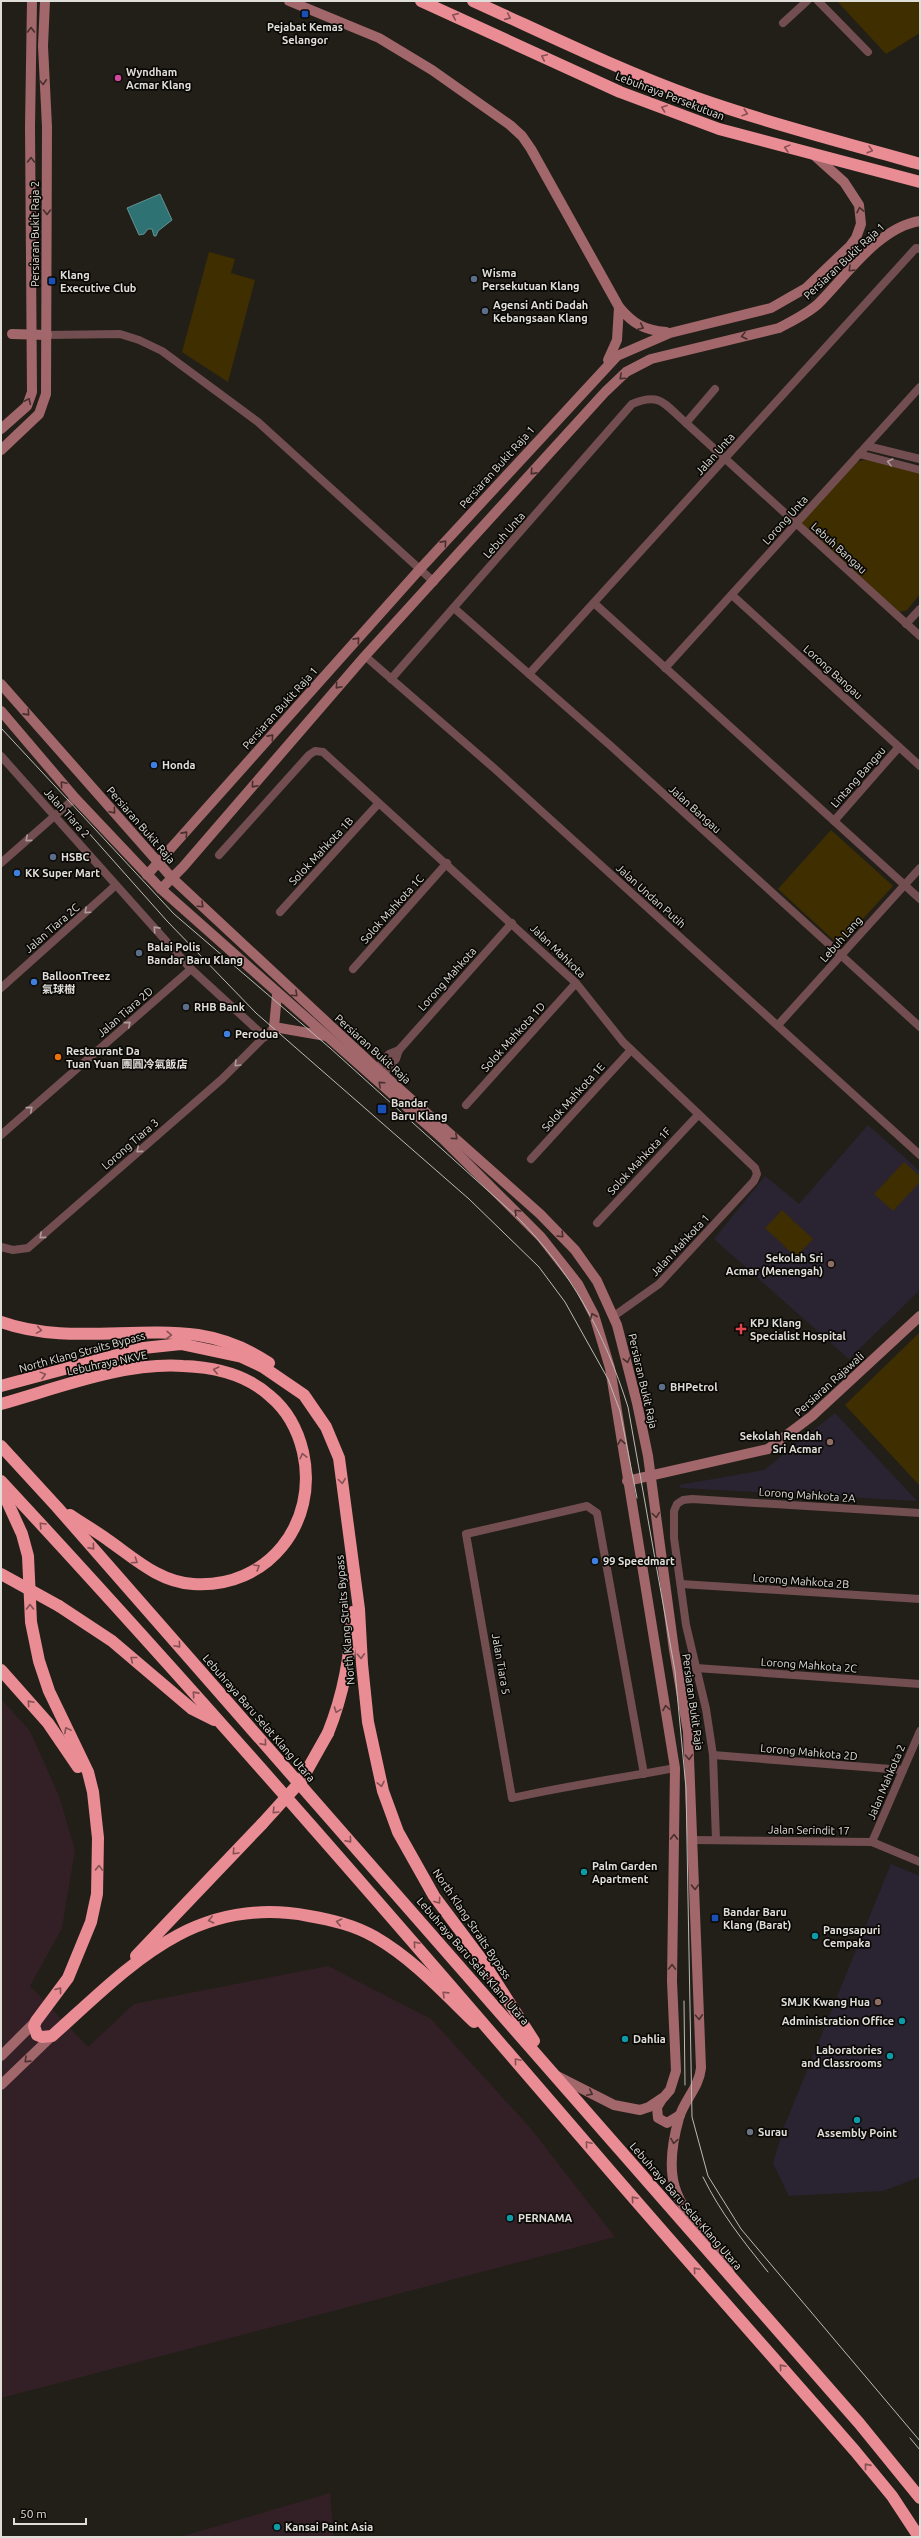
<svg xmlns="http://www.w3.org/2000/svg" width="921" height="2538" viewBox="0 0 921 2538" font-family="Ubuntu,'Noto Sans SC',sans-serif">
<rect width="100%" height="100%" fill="#221f18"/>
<g fill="#332026">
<path d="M1,1699l29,32 29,65 16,54 -13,78 -32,58 58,61 46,-43 194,-38 103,53 101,111 83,107 -614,161z"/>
<path d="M330,2493l4,44h-154z"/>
</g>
<g fill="#2a2332">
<path d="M868,1125l52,46v119l-71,69 -135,-120 51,-63 34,28z"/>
<path d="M835,1413l82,88 -236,-13 -2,-3 85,-15z"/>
<path d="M891,1864l29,12v301l-37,14 -94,5 -16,-33 11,-36z"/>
</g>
<g fill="#3e2e00">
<path d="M837,1h83v32l-34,21z"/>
<path d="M209,252l26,7 -4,14 24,7 -27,102 -46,-30z"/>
<path d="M863,460l13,1 44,13v120l-13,16 -7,2 -99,-85 1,-5 54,-60z"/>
<path d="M831,830l62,56 -54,59 -61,-56z"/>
<path d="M904,1162l16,14v6l-27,29 -19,-17z"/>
<path d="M782,1210l31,29 -17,18 -31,-29z"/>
<path d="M920,1332v154l-75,-81z"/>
</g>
<path fill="#2f7274" stroke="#649292" d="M160,194l12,26 -14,11 -2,5h-2l-2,-7h-4l-4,5 -5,1 -12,-27z"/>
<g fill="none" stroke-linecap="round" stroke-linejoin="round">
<g stroke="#734e50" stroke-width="8">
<path d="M818,1l50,51"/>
<path d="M783,23l24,-22"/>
<path d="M47,335l73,-1 19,6 23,11 96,71 176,160"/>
<path d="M686,423l29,-34"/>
<path d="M867,446l53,13"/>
<path d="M859,454l61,16"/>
<path d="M732,595l188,171"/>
<path d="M594,603l326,296"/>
<path d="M454,608l158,139 308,280"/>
<path d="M906,624l14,-15"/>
<path d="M365,656l130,113 425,386"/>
<path d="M665,668l255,-281"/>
<path d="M529,674l387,-426 4,1"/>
<path d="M391,679l241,-275c29,-12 32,0 54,19l234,213"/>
<path d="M1,756l190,213 74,68"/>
<path d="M834,821l65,-74"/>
<path d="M219,855l90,-100 6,-4 8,1 253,231 47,59 132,126 2,6 -3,7 -95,103 -45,32"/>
<path d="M1,863l74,-65"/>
<path d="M280,912l98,-108"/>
<path d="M353,969l94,-106"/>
<path d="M1,988l115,-103"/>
<path d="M778,1025l142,-157"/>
<path d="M377,1069l12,-15 10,-4"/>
<path d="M383,1075l13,-16 3,-9 113,-127"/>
<path d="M466,1105l110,-122"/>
<path d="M1,1135l190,-166"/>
<path d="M531,1159l100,-109"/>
<path d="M597,1223l101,-108"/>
<path d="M1,1247l12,3 15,-2 194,-169 52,-52"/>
<path d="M681,1584l239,15"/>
<path d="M696,1668l224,16"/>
<path d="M713,1755l190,15"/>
<path d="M644,1774l-47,-261 -10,-7 -121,28 46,264c54,-12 109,-20 163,-30"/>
<path d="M693,1840l179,2 48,20"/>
<path d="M716,1840l-3,-85 -7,-46 -20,-84 -12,-87v-27l3,-7 6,-4 9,-1 228,14"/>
<path d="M872,1842l48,-111"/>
</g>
<g stroke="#a2676b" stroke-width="10">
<path d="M289,1l90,37 53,32 78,55 12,11 9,13 88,158c14,17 25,23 47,25"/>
<path d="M12,334l35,1"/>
<path d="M608,360l9,-20 2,-33"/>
<path d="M1,429l26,-23 5,-14 -2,-265 2,-126"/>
<path d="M1,450l38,-36 7,-20 1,-267 -4,-81 2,-45"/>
<path d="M1,684l171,194 205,191 163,145 35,36 22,31 20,44 20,78 11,53 26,194 14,82 13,336c-2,20 -17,32 -22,50 -23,82 11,91 51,151"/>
<path d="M1,711l74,87 86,91 282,250 98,98 37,47 16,31 16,53 65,400 -3,213 4,90 -6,19 -6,7 -15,10 -9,3 -26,-5 -57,-29"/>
<path d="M147,875l273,-306 197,-213 53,-23 101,-25 35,-20 44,-42 6,-8 5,-14 -2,-19 -15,-23 -29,-26"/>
<path d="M161,889l22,-22 182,-211 241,-265 20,-19 25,-13 128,-31c13,-7 28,-14 39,-24 28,-28 61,-77 102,-83"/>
<path d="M277,995l-3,32 52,9"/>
<path d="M627,1481l141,-32 44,-33 108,-100"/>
<path d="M1,2056l35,-35"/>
<path d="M1,2085l51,-49"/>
<path d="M662,2099l-5,8 1,11 9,5 13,-8"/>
</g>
<g stroke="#e98c93" stroke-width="12">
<path d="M421,1l199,91 99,37 201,53"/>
<path d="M473,1c73,33 146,69 221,96 74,26 151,46 226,67"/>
<path d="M1,1322c64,23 132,4 197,13 26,4 50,14 71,28"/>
<path d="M1,1386l142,-38 38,-4 61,13 21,10 41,28 22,32 13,31 20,151 3,55 6,58 15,69 15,41 36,64 48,64 52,81"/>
<path d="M1,1404c57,-16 123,-42 182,-38 31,1 64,9 87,30 17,14 28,35 33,56 16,71 -35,137 -110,132 -34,-2 -59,-26 -85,-44 -12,-9 -25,-16 -38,-25"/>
<path d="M1,1446l56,61 802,916 61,75"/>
<path d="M1,1481c209,225 410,458 610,691 81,94 163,186 244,279l37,45 27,41"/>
<path d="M1,1488l21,46 6,22 3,66 8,39 10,30 39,81 5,20 5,46 -1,56 -6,28 -23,56 -32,43 -2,5 3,9 5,2 10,-1c78,-70 142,-142 257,-120 23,4 45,9 66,21 38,22 68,55 99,85"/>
<path d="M59,1606l53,35 80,68 22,11"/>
<path d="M1,1670l47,53 30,44"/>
<path d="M328,1733c16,-40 23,-78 24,-121"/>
<path d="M136,1956l126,-132"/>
</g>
<g stroke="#bcbab5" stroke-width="1">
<path d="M1,728l173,186 156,134 186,168c56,56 88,116 112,191l47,264 11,117 6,329 16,59 33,53 179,212"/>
<path d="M87,831l80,90 89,92 213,186 70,68 26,35 43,77 12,32 17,87"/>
<path d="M684,2001l1,84"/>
<path d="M703,2177c17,35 40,64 65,95"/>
<path d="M910,2438l10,12"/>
</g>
<g stroke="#e98c93" stroke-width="12">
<path d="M1,1574l58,32"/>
<path d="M262,1824l39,-43 27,-48"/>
</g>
</g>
<defs><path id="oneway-chevron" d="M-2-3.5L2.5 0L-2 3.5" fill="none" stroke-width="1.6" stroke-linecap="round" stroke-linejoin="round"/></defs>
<g stroke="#855154">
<use href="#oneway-chevron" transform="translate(455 16) rotate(-156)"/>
<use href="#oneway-chevron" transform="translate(508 17) rotate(24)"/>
<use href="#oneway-chevron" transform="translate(544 57) rotate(-155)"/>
<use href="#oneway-chevron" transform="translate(664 108) rotate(-160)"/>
<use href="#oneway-chevron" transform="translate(745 113) rotate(18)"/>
<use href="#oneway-chevron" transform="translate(787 148) rotate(-165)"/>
<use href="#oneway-chevron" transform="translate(870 150) rotate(16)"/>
<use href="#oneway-chevron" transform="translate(39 1330) rotate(9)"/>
<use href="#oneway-chevron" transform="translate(169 1335) rotate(2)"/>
<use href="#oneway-chevron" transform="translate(216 1370) rotate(-167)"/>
<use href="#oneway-chevron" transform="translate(43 1375) rotate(-15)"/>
<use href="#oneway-chevron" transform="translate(303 1456) rotate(-103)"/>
<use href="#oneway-chevron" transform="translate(342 1481) rotate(82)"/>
<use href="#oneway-chevron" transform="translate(42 1525) rotate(-133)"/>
<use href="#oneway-chevron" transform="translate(92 1547) rotate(49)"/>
<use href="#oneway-chevron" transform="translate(135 1561) rotate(34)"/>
<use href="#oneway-chevron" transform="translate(257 1567) rotate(-31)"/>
<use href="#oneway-chevron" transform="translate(30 1607) rotate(-91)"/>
<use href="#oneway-chevron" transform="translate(178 1645) rotate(49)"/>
<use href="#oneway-chevron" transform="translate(361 1656) rotate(87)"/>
<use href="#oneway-chevron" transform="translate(133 1659) rotate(-141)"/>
<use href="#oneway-chevron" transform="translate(195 1694) rotate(-132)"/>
<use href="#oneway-chevron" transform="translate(30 1703) rotate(-131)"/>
<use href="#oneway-chevron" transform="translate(337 1710) rotate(110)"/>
<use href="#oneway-chevron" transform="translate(67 1730) rotate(-118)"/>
<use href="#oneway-chevron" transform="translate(264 1743) rotate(49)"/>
<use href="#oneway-chevron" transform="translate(381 1784) rotate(78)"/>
<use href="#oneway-chevron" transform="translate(275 1811) rotate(134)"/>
<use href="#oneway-chevron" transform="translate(349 1840) rotate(49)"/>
<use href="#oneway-chevron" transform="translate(235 1852) rotate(133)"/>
<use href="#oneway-chevron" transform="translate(99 1868) rotate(-88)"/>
<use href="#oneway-chevron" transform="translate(438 1901) rotate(54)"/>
<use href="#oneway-chevron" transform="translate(211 1920) rotate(168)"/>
<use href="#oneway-chevron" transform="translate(339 1922) rotate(-168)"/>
<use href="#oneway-chevron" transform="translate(416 1944) rotate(-131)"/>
<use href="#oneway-chevron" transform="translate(59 1990) rotate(-53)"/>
<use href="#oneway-chevron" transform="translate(445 1994) rotate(-136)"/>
<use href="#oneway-chevron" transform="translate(517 2061) rotate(-130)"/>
<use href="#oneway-chevron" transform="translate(588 2144) rotate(-130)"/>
<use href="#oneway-chevron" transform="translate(634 2199) rotate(-131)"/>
<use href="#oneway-chevron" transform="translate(696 2270) rotate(-131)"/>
<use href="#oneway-chevron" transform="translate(782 2367) rotate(-131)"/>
<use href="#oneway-chevron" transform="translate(867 2466) rotate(-129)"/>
</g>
<g stroke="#472f2e">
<use href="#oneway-chevron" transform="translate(31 30) rotate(-90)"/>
<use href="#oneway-chevron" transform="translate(43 82) rotate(86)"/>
<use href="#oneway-chevron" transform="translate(31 160) rotate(-90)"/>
<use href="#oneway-chevron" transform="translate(860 210) rotate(-102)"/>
<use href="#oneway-chevron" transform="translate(47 212) rotate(90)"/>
<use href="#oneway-chevron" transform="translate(851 269) rotate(136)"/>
<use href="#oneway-chevron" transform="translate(641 327) rotate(24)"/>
<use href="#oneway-chevron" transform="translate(744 336) rotate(166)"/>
<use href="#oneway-chevron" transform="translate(622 377) rotate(138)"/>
<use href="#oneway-chevron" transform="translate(28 401) rotate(-65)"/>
<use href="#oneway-chevron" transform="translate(533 472) rotate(132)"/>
<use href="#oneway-chevron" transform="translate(444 543) rotate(-48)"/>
<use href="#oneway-chevron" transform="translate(357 640) rotate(-48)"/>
<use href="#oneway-chevron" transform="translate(338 686) rotate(131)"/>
<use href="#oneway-chevron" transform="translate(27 713) rotate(48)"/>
<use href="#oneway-chevron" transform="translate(271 737) rotate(-48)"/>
<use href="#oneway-chevron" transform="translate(63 784) rotate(-130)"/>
<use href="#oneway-chevron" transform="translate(254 785) rotate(131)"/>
<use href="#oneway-chevron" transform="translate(113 811) rotate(49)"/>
<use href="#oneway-chevron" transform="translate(185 834) rotate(-48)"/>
<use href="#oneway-chevron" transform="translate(201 905) rotate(43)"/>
<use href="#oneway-chevron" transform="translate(295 994) rotate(43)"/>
<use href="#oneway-chevron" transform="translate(381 1084) rotate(-138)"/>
<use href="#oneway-chevron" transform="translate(455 1137) rotate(41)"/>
<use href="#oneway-chevron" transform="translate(517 1212) rotate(-134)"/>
<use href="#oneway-chevron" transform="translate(561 1235) rotate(46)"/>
<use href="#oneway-chevron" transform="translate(593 1316) rotate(-112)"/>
<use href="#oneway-chevron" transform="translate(627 1360) rotate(76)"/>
<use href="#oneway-chevron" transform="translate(621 1442) rotate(-99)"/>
<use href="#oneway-chevron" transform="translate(656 1515) rotate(82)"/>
<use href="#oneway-chevron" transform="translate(666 1708) rotate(-99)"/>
<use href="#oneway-chevron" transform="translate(689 1757) rotate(87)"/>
<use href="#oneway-chevron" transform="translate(674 1837) rotate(-89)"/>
<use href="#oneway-chevron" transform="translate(695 1887) rotate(88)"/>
<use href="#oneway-chevron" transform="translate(672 1967) rotate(-89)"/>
<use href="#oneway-chevron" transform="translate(699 2017) rotate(87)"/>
<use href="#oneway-chevron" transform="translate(27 2060) rotate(136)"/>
<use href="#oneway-chevron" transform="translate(590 2093) rotate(27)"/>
<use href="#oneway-chevron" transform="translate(674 2141) rotate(99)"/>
</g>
<g stroke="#af9d9b">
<use href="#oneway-chevron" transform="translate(890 462) rotate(-166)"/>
<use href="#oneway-chevron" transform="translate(28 839) rotate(139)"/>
<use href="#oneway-chevron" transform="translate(87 911) rotate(138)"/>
<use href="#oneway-chevron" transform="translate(156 929) rotate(-132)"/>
<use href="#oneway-chevron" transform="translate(128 1024) rotate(-41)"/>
<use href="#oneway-chevron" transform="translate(237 1064) rotate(135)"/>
<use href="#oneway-chevron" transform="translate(30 1109) rotate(-41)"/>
<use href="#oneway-chevron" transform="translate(139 1150) rotate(139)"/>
<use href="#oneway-chevron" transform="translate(42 1236) rotate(139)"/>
</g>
<g fill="#1a4fb4" stroke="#0a0906" stroke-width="1.5">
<rect x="301" y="10" width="8" height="8" rx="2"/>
<rect x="48" y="277" width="8" height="8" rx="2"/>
<rect x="377" y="1104" width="10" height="10" rx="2"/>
<rect x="711" y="1914" width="8" height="8" rx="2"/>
</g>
<circle fill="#d1479c" stroke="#0a0906" stroke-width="1.5" cx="118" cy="78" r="4"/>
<g fill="#5c6f8a" stroke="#0a0906" stroke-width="1.5">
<circle cx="474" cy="279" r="4"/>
<circle cx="485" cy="311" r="4"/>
<circle cx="53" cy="857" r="4"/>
<circle cx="139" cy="953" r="4"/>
<circle cx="186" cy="1007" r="4"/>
<circle cx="662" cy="1387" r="4"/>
</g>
<g fill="#3f7fe0" stroke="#0a0906" stroke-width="1.5">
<circle cx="154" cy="765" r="4"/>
<circle cx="17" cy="873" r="4"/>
<circle cx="34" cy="982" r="4"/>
<circle cx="227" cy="1034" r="4"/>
<circle cx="595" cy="1561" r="4"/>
</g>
<circle fill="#e8710a" stroke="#0a0906" stroke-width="1.5" cx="58" cy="1057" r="4"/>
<g fill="#8d6e63" stroke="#0a0906" stroke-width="1.5">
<circle cx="831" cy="1264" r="4"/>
<circle cx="830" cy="1442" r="4"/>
<circle cx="878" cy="2002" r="4"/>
</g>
<path fill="#e0444e" stroke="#0a0906" stroke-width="1.5" d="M739 1323h4v4h4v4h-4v4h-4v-4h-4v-4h4z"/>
<g fill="#0f9aa8" stroke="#0a0906" stroke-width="1.5">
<circle cx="584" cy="1872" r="4"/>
<circle cx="815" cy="1936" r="4"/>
<circle cx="902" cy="2021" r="4"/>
<circle cx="625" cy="2039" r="4"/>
<circle cx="890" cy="2056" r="4"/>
<circle cx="857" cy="2120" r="4"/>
<circle cx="510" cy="2218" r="4"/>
<circle cx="277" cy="2527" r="4"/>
</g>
<circle fill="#6b7280" stroke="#0a0906" stroke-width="1.5" cx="750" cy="2132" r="4"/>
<g text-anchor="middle" stroke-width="3.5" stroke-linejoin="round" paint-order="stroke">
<g font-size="11" font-weight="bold" fill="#e0ded9" stroke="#0a0906" text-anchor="start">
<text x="305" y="31" text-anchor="middle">Pejabat Kemas<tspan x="305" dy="13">Selangor</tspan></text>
<text x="126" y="76">Wyndham<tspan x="126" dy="13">Acmar Klang</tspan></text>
<text x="482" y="277">Wisma<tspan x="482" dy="13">Persekutuan Klang</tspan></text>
<text x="60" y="279">Klang<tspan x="60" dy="13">Executive Club</tspan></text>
<text x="493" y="309">Agensi Anti Dadah<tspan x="493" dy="13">Kebangsaan Klang</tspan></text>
<text x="162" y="769">Honda</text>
<text x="61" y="861">HSBC</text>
<text x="25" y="877">KK Super Mart</text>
<text x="147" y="951">Balai Polis<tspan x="147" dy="13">Bandar Baru Klang</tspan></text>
<text x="42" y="980">BalloonTreez<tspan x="42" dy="13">氣球樹</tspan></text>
<text x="194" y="1011">RHB Bank</text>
<text x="235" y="1038">Perodua</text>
<text x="66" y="1055">Restaurant Da<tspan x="66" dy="13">Tuan Yuan 團圓冷氣飯店</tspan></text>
<text x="391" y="1107">Bandar<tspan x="391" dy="13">Baru Klang</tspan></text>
<text x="823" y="1262" text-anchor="end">Sekolah Sri<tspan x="823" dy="13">Acmar (Menengah)</tspan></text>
<text x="750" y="1327">KPJ Klang<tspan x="750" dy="13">Specialist Hospital</tspan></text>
<text x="670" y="1391">BHPetrol</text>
<text x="822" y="1440" text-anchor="end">Sekolah Rendah<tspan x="822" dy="13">Sri Acmar</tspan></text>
<text x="603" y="1565">99 Speedmart</text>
<text x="592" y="1870">Palm Garden<tspan x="592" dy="13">Apartment</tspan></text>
<text x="723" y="1916">Bandar Baru<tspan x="723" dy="13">Klang (Barat)</tspan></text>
<text x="823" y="1934">Pangsapuri<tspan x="823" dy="13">Cempaka</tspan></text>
<text x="870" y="2006" text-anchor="end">SMJK Kwang Hua</text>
<text x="894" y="2025" text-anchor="end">Administration Office</text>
<text x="633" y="2043">Dahlia</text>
<text x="882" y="2054" text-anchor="end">Laboratories<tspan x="882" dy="13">and Classrooms</tspan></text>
<text x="758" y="2136">Surau</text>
<text x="857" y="2137" text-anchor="middle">Assembly Point</text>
<text x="518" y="2222">PERNAMA</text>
<text x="285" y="2531">Kansai Paint Asia</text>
</g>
<g font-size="11" fill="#e0ded9" stroke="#0a0906">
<text transform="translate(670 96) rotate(21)" y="4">Lebuhraya Persekutuan</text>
<text transform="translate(35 234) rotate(-90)" y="4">Persiaran Bukit Raja 2</text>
<text transform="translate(844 261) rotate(-43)" y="4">Persiaran Bukit Raja 1</text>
<text transform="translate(715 454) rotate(-48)" y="4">Jalan Unta</text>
<text transform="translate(497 467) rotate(-48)" y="4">Persiaran Bukit Raja 1</text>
<text transform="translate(785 520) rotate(-48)" y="4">Lorong Unta</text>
<text transform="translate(504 535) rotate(-49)" y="4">Lebuh Unta</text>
<text transform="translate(839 548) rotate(42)" y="4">Lebuh Bangau</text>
<text transform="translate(833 672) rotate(42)" y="4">Lorong Bangau</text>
<text transform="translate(280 708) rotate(-48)" y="4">Persiaran Bukit Raja 1</text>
<text transform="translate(858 777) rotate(-49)" y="4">Lintang Bangau</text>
<text transform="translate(695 809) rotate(42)" y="4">Jalan Bangau</text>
<text transform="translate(67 813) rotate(48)" y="4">Jalan Tiara 2</text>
<text transform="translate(141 825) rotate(49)" y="4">Persiaran Bukit Raja</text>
<text transform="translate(321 851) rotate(-47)" y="4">Solok Mahkota 1B</text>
<text transform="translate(651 896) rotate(42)" y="4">Jalan Undan Putih</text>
<text transform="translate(392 909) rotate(-48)" y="4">Solok Mahkota 1C</text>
<text transform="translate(52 928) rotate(-41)" y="4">Jalan Tiara 2C</text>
<text transform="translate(841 939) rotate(-48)" y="4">Lebuh Lang</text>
<text transform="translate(558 951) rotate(44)" y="4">Jalan Mahkota</text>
<text transform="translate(447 979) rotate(-48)" y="4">Lorong Mahkota</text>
<text transform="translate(125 1012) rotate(-41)" y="4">Jalan Tiara 2D</text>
<text transform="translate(513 1037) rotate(-48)" y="4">Solok Mahkota 1D</text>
<text transform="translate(373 1049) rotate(42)" y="4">Persiaran Bukit Raja</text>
<text transform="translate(573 1097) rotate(-48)" y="4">Solok Mahkota 1E</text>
<text transform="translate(130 1144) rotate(-41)" y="4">Lorong Tiara 3</text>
<text transform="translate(639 1161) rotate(-47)" y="4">Solok Mahkota 1F</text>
<text transform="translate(680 1245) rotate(-47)" y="4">Jalan Mahkota 1</text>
<text transform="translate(82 1352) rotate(-15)" y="4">North Klang Straits Bypass</text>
<text transform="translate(107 1363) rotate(-12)" y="4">Lebuhraya NKVE</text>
<text transform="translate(643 1381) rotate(77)" y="4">Persiaran Bukit Raja</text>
<text transform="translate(829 1384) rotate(-42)" y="4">Persiaran Rajawali</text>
<text transform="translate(807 1495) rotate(4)" y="4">Lorong Mahkota 2A</text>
<text transform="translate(801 1581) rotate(4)" y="4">Lorong Mahkota 2B</text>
<text transform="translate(345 1620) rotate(-95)" y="4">North Klang Straits Bypass</text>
<text transform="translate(501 1664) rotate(80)" y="4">Jalan Tiara 5</text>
<text transform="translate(809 1665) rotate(4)" y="4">Lorong Mahkota 2C</text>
<text transform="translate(693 1702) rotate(82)" y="4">Persiaran Bukit Raja</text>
<text transform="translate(259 1718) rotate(49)" y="4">Lebuhraya Baru Selat Klang Utara</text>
<text transform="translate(809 1752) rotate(5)" y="4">Lorong Mahkota 2D</text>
<text transform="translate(886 1782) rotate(-67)" y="4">Jalan Mahkota 2</text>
<text transform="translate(809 1830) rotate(1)" y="4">Jalan Serindit 17</text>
<text transform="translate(472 1924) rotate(56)" y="4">North Klang Straits Bypass</text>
<text transform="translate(473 1961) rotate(49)" y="4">Lebuhraya Baru Selat Klang Utara</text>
<text transform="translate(686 2206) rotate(49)" y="4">Lebuhraya Baru Selat Klang Utara</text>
</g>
</g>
<rect width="921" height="2538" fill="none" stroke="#e0ded9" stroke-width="4"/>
<path d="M14 2518v6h72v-6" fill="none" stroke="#e0ded9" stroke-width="2"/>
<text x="20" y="2518" font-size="12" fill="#e0ded9" stroke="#0a0906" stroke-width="3" paint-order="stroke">50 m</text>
</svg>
